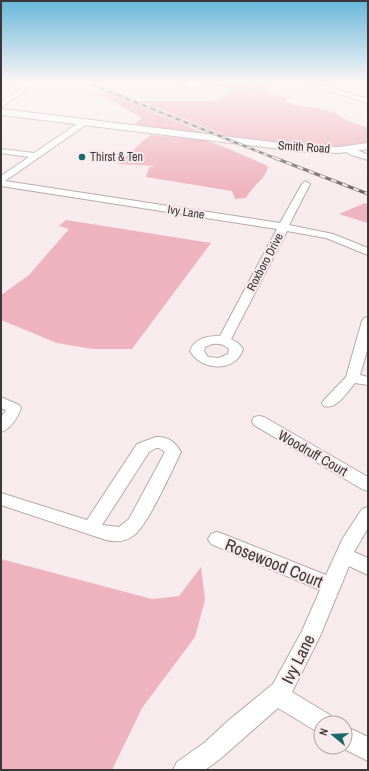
<svg xmlns="http://www.w3.org/2000/svg" width="369" height="771" viewBox="0 0 369 771" font-family="'Archivo Narrow',sans-serif">
<rect width="100%" height="100%" fill="#f8ebed"/>
<g fill="#eeb3be">
<path d="M210,83h63l-6,2 4,10 16,2 -1,5 13,4 15,1 19,5 15,9 20,7v14l-26,7 -15,-1 -99,-11 -88,-36h71l15,-4 4,-7z"/>
<path d="M107,93l105,43 -80,-10 10,-8 -34,-19 -16,-5z"/>
<path d="M150,135l54,5 18,6 46,20c-2,11 -7,13 -14,21 -3,3 -6,7 -8,11l-11,1 -3,-8 -86,-14 3,-10 7,-1 -39,-2z"/>
<path d="M365,203l3,1v19l-29,-9z"/>
<path d="M66,220l145,23 -79,106h-40l-35,-6 -56,-23v-25l28,-20 40,-46 -10,-3z"/>
<path d="M1,559l151,40 27,-3 22,-29 4,33 -10,37 -53,71 -30,62h-111z"/>
</g>
<g fill="none" stroke-linecap="round" stroke-linejoin="round">
<defs>
<g id="minor">
<path d="M12,83h7l7,7 -25,17v-5l18,-12z"/>
<path d="M186,83h7l-1,2h2l-1,-2h8l2,2 -9,4 -9,-2 -1,-1z"/>
<path d="M305,83h11l52,16v4z"/>
<path d="M83,120h3l4,2 -85,59 275,42 22,-39 4,-3 4,3 -21,41 44,9 35,14v7l-42,-17 -39,-7 -56,108 7,4 5,6c-7,24 -42,22 -53,2 5,-13 17,-15 30,-15l57,-107 -276,-43v-10l28,-19 -28,-4v-4l33,4zM212,344c7,-1 12,0 17,5l-1,5 -9,4 -11,-1 -4,-6 1,-4z"/>
<path d="M345,147h6l17,8v5l-17,-5 -6,-4z"/>
<path d="M368,317v30l-8,28 8,2v8l-13,-2c-8,9 -18,27 -31,23l-2,-3 2,-3 22,-23 16,-56 2,-3z"/>
<path d="M1,397l18,8 2,3c-3,9 -10,21 -20,24v-15l5,-7 -5,-2z"/>
<path d="M259,416l5,1 104,60v14l-6,-2 -108,-64 -2,-4 2,-4z"/>
<path d="M156,437c12,-1 19,5 25,15 -9,18 -34,75 -48,84 -8,6 -18,6 -27,4l-105,-35v-12l86,27 50,-76zM156,448h3l6,4 -36,67 -10,8 -17,-2 47,-73z"/>
<path d="M368,507v21l-14,24 14,6v17l-19,-9 -29,70 -28,56 38,23 3,8h-12v11l-43,-26 -58,51 -15,11h-32l4,-8 27,-19 25,-23 44,-36 29,-53 18,-41 -109,-46 -3,-5 3,-5 6,-2 6,2 103,41 17,-37 19,-29z"/>
<path d="M345,726l23,11v24l-28,-14h5z"/>
</g>
<path id="major" d="M1,109l304,37 34,1 29,-4v6l-29,4 -34,-1 -304,-37z"/>
</defs>
<use href="#minor" stroke="#b6aaac" stroke-width="2"/>
<use href="#major" stroke="#b6aaac" stroke-width="2"/>
<use href="#minor" fill="#fff" fill-rule="evenodd"/>
<use href="#major" fill="#fff" fill-rule="evenodd"/>
<defs>
<path id="rail-far1" d="M88,83l189,76"/>
<path id="rail" d="M275,158l93,36"/>
</defs>
<use href="#rail-far1" stroke="#6e6668" stroke-width="2.5"/>
<use href="#rail" stroke="#6e6668" stroke-width="3"/>
<use href="#rail-far1" stroke="#f8ebed" stroke-width="1.5" stroke-dasharray="4.5" stroke-linecap="butt"/>
<use href="#rail" stroke="#f8ebed" stroke-width="2" stroke-dasharray="6" stroke-linecap="butt"/>
</g>
<linearGradient id="sky" x2="0" y2="1"><stop stop-color="#67b7d9"/><stop offset="0.43" stop-color="#fcf6f7"/><stop offset="1" stop-color="#fcf6f7" stop-opacity="0"/></linearGradient>
<rect width="369" height="191" fill="url(#sky)"/>
<circle fill="#1a686c" stroke="#f8ebed" stroke-width="1.5" cx="82" cy="157" r="4"/>
<g text-anchor="middle" stroke-width="4" stroke-linejoin="round" paint-order="stroke">
<g font-size="12" fill="#3c3738" stroke="#f8ebed">
<text transform="translate(304 147) rotate(4)" y="4">Smith Road</text>
<text transform="translate(186 212) rotate(9)" y="4">Ivy Lane</text>
<text transform="translate(265 262) rotate(-62)" y="4">Roxboro Drive</text>
</g>
<g font-size="12" fill="#3c3738" stroke="#f8ebed" text-anchor="start">
<text x="90" y="161">Thirst &amp; Ten</text>
</g>
<g font-size="14" fill="#3c3738" stroke="#f8ebed">
<text transform="translate(313 453) rotate(30)" y="5">Woodruff Court</text>
</g>
<g font-size="17" fill="#3c3738" stroke="#f8ebed">
<text transform="translate(274 563) rotate(22)" y="6">Rosewood Court</text>
<text transform="translate(298 659) rotate(-63)" y="6">Ivy Lane</text>
</g>
</g>
<rect width="369" height="771" fill="none" stroke="#3c3738" stroke-width="4"/>
<g transform="translate(333 735) rotate(288)"><circle r="19" fill="#f8ebed" stroke="#ada3a5"/>
<path d="M0-3L7 15L0 10L-7 15Z" fill="#1a686c"/>
<text y="-6" font-size="11" font-weight="bold" text-anchor="middle" fill="#3c3738">N</text>
</g>
</svg>
